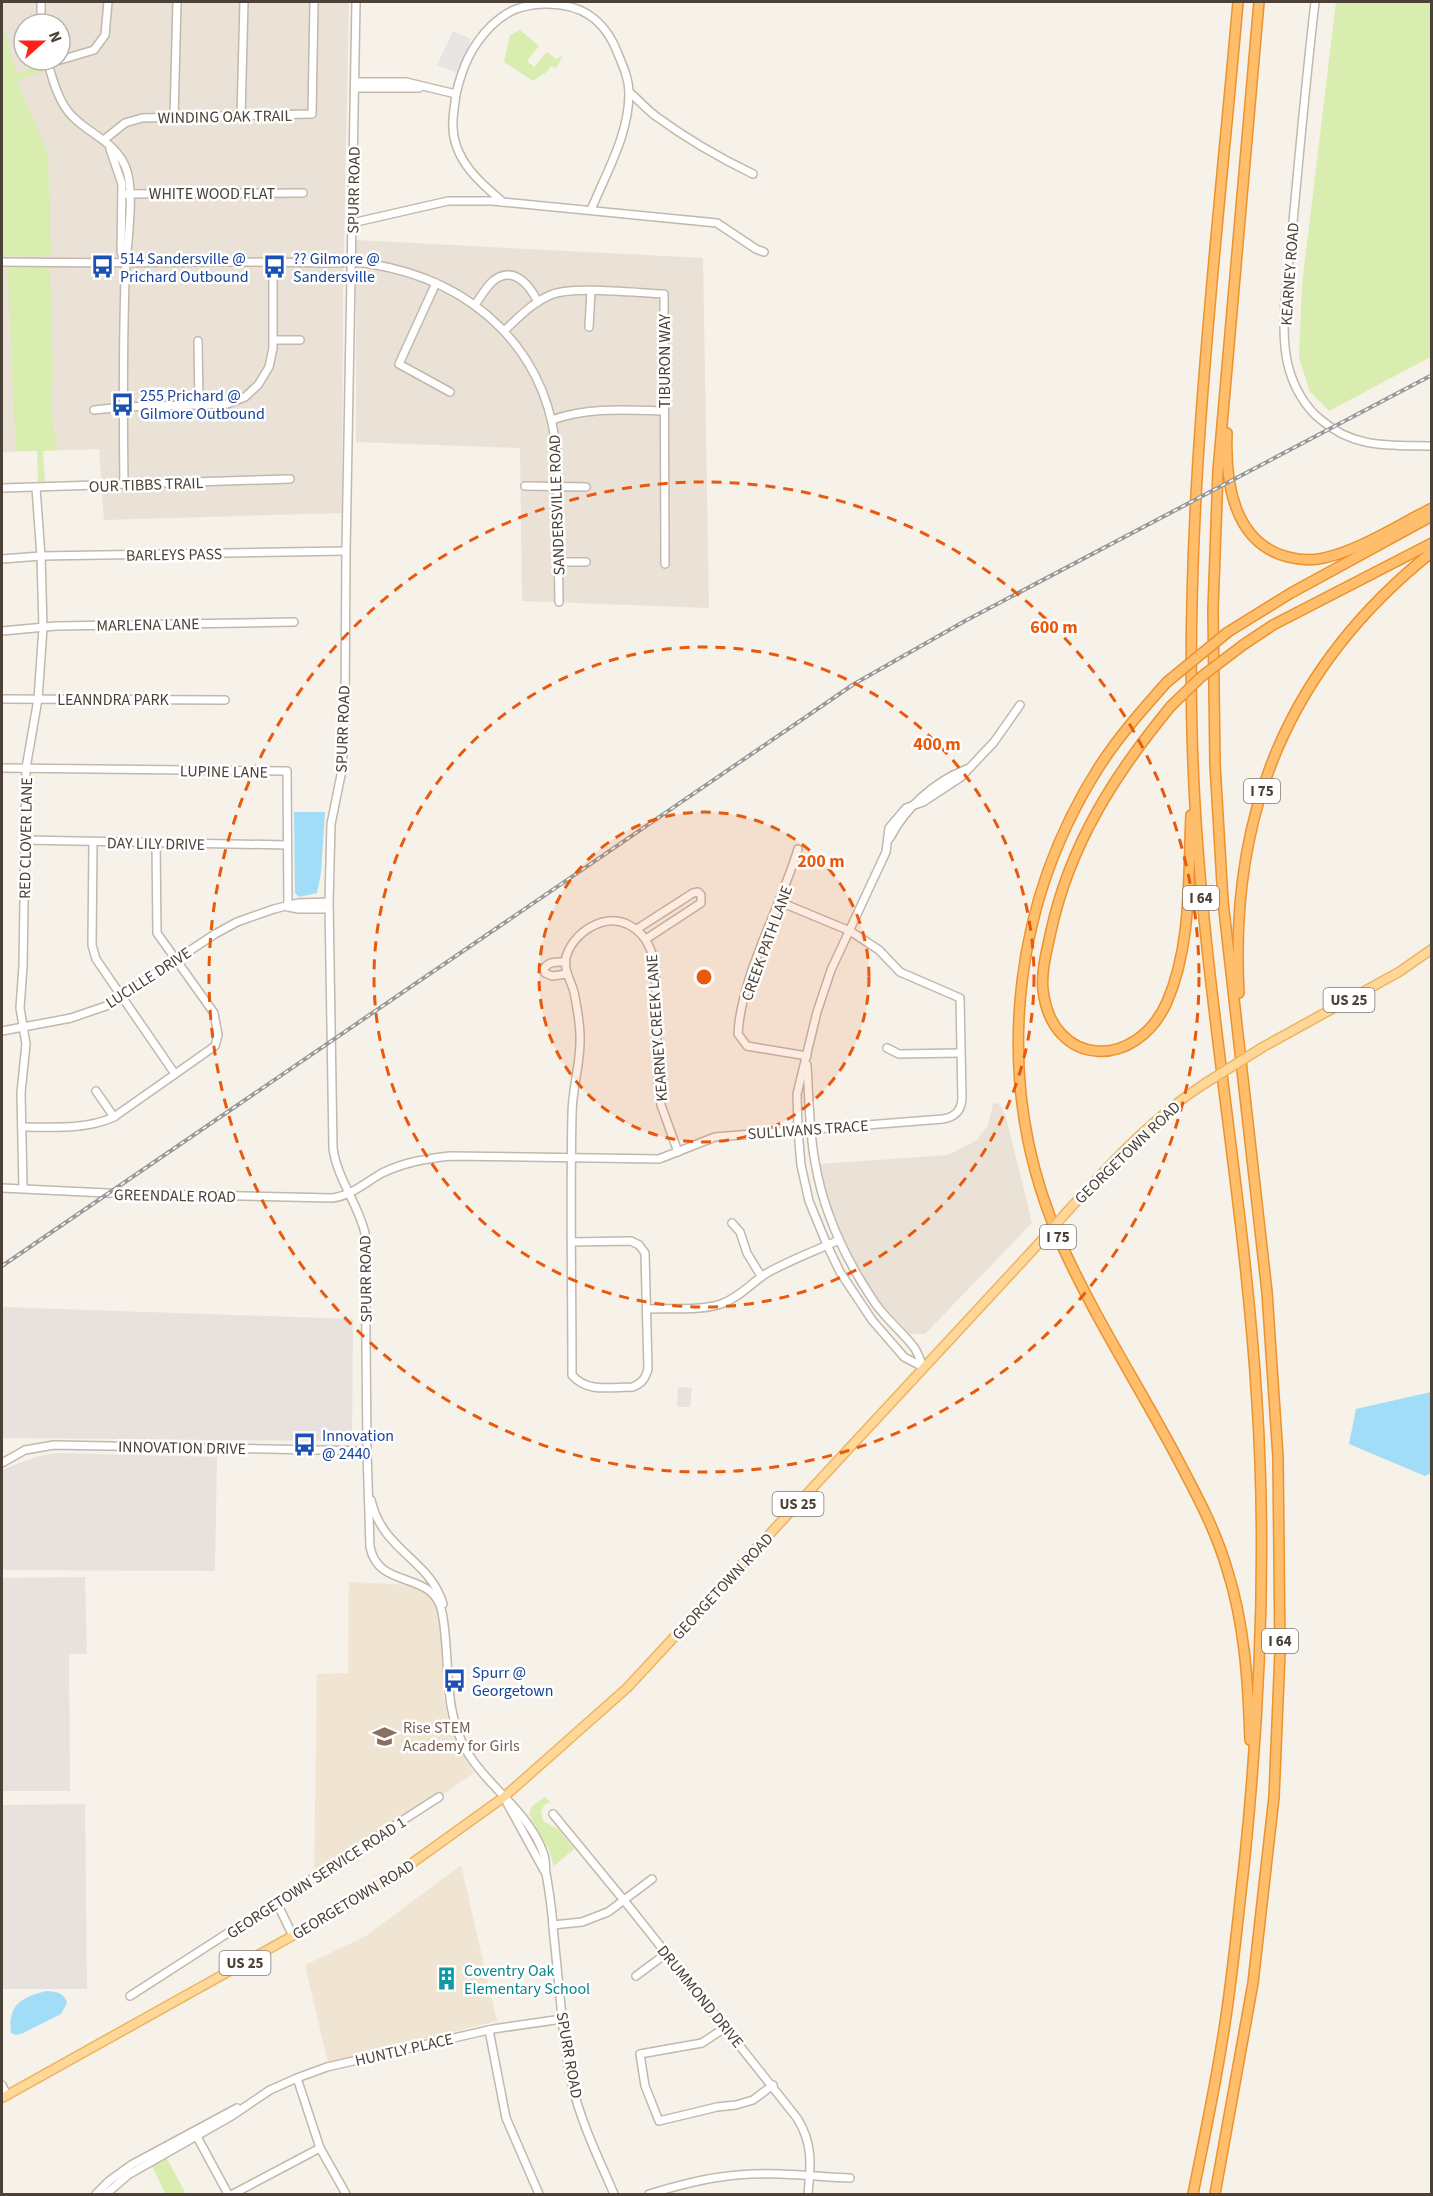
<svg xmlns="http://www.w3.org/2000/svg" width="1433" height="2196" viewBox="0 0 1433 2196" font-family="'Source Sans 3',sans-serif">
<rect width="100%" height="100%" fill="#f6f1e9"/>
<g fill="#eae2d7" fill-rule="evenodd">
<path d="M2,2h347l-6,298 -1,213 -238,7 -5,-71 -97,3zM24,24h36v36h-36z"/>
<path d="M356,240l347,18 6,350 -187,-7 -2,-153 -164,-6z"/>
<path d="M999,1103l7,14 26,106 -107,111h-15l-38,-41 -27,-49 -15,-37 -10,-43 128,-9 29,-15 11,-15 5,-21z"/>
</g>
<g fill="#e8e2de">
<path d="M2,1307l351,12 -1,122 -350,-3z"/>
<path d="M678,1387l14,1 -2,19h-13z"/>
<path d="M56,1453l161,4 -2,114 -213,-1v-100l33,-13z"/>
<path d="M85,1577l2,77h-18l1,137h-68v-213z"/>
<path d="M85,1804l2,185h-85v-184z"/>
</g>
<g fill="#f0e4d2">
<path d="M349,1582l62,3 21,13 10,22 1,74 6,29 10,26 15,24 -160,110 3,-209 31,-1z"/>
<path d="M461,1865l36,156 -169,42 -23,-98 61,-29z"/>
</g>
<g fill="#d8edaf">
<path d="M1336,2h95l1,354 -103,55 -19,-19 -11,-34 3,-73z"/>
<path d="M2,22l14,51 28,-8 1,5 -28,11 31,73 3,102h-49z"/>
<path d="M520,30l19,16 -12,15 7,6 13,-15 9,7 7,-3 -7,12 -5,-2 -3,5 -15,10 -29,-19 6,-27z"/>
<path d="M7,266l43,1 3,103 -2,39 7,41 -15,1 2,32h-7l-1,-32h-21z"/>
<path d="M545,1797l5,5 -6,3 -3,7 2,9 15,8 16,20 -20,17 -5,-16 -20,-36 3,-8z"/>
<path d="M166,2157l20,37h-23l2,-1 -13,-27z"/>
</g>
<path fill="#e7e4e1" d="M453,31l18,8 -13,34 -21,-8z"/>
<g fill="#a1ddf7">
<path d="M294,812h31l-4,61 -4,20 -18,4 -4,-4z"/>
<path d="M1431,1392v81l-6,3 -76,-32 7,-35z"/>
<path d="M46,1991c10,1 18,1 21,12l-6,11 -38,19 -7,2 -5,-2c-3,-29 10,-35 35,-42z"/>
</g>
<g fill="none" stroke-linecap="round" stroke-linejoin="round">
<defs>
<g id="minor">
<path d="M41,2v22"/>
<path d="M356,2l-10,549 -1,161 -3,58 -11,54 -2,78 4,246c4,31 25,55 32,85l2,218 3,96c9,44 63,22 72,65 9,46 0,96 24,138 22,38 64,62 78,105 2,6 1,12 2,18 3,18 6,35 7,54 3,30 6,60 9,90 2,22 5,46 10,67 9,39 27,75 42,110"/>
<path d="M1315,2c-9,77 -16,154 -23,231 -4,40 -14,98 -3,136 5,18 16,38 31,50 34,30 69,26 112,27"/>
<path d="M47,60c5,18 12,44 26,57 19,19 45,26 54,54 8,28 -1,78 -2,109 -2,68 -2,136 -1,204"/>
<path d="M60,60l34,-10 11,-15 3,-33"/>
<path d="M355,82h51l50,12c-1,11 -4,23 -3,34 1,32 27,55 50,74"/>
<path d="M355,88h64"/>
<path d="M629,92c10,8 18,18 28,25 30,22 63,41 96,57"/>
<path d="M456,94c6,-26 15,-48 35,-68 17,-16 30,-21 53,-22 37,-1 61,15 74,50 5,12 11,25 11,39 0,42 -23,80 -38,117"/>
<path d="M241,116l3,-114"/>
<path d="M174,117l3,-115"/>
<path d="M105,139l20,-16 17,-5 170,-4 2,-112"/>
<path d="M110,149l12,35 -1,68 5,11"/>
<path d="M122,194l181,-1"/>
<path d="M352,223l96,-22h44l225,22 39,26 8,3"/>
<path d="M2,262c68,1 136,1 205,0 38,0 76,0 114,1 16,0 34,-2 50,1 103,17 178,86 186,193l2,145"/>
<path d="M436,283l-37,81 51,28"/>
<path d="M475,305c5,-7 11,-18 18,-24 20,-16 36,3 45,21"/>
<path d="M589,327l2,-36"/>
<path d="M505,330c14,-13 29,-29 48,-36 23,-8 84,-1 111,0l1,270"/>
<path d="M274,340h26"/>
<path d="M198,341l1,65"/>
<path d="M94,410l29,-3 104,-3 18,-7 13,-12 11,-18 4,-19v-86"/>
<path d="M552,420c36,-13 74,-10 112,-9"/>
<path d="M525,486l61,1"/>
<path d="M2,488l288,-9"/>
<path d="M2,559l39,-3 305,-5"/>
<path d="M559,562h27"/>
<path d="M2,631l54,-5 238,-4"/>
<path d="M2,699l223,1"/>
<path d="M2,768l285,3 1,136"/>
<path d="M890,838c15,-30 45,-57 77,-69"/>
<path d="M25,840l262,5"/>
<path d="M93,842l-1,103 4,14 79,115"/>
<path d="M798,849c-17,57 -57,127 -60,185l9,12 60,10"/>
<path d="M288,907l11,2h30"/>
<path d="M637,929l56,-36 5,-1 3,3v8l-55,36"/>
<path d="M566,962c-9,0 -18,-1 -22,7l1,4 7,3 15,-2"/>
<path d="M2,1031l69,-13 35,-12 109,-72 22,-12 37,-13 24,-6 31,-1"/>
<path d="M887,1048l12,6 61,-1"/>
<path d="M807,1065c2,32 2,65 8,97 8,48 29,94 56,135 11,19 29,32 42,49 5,6 7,14 10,21"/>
<path d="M96,1091l18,26"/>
<path d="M22,1127c32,0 63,3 92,-10l101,-71 3,-11 -4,-22 -57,-80 -1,-90"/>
<path d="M2,1188l105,5 225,5c19,-2 34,-16 50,-25 23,-11 43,-14 68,-17l209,3 56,-22 228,-18c12,-2 18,-8 19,-20l-2,-101 -60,-26 -21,-22 -29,-19 -70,-29"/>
<path d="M23,1188l-2,-95 5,-49 -6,-36 3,-42 3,-198 12,-69 5,-71 -2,-72 -5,-68"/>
<path d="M732,1223l8,9 7,21 14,23"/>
<path d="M572,1242l59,-1 8,4 6,8 3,116c-3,10 -6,14 -15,18 -22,0 -46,6 -61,-12 0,-87 -2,-174 0,-261 0,-26 9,-51 8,-77 0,-15 -3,-30 -6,-45 -3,-11 -11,-23 -8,-35 7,-24 37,-44 61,-33 17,8 23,21 28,39l3,124 3,18 17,47"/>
<path d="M647,1309c21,-1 54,2 74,-5 18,-6 30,-21 46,-31 23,-13 48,-22 72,-33"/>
<path d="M923,1367l-19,-10 -32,-37 -32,-48 -13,-27 -18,-44 -8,-36 -3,-35 -1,-36 20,-82 14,-42 55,-118 3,-24 17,-20 17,-6 38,-25 33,-35 26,-37"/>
<path d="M2,1463l23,-13 29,-5 313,6"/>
<path d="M371,1500c12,52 58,58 72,104"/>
<path d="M507,1803l38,69"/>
<path d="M553,1814l74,90 170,214c16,25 14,47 11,76"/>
<path d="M277,1903l16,33"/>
<path d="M553,1925l29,-3 26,-10 44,-33"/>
<path d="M636,1976l31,-23"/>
<path d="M130,1996l309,-199"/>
<path d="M726,2027l-24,16 -62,11 5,32 14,35 58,-14 19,-2 17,-5 20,-15"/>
<path d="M489,2030l17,88 33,76"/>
<path d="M297,2078l23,70 26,46"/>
<path d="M2,2085l5,10"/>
<path d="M195,2133l33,61"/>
<path d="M96,2194l13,-13 22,-16 106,-57"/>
<path d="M106,2194l22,-19 102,-58 40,-27 27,-12 30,-11 166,-38 69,-10"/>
<path d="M233,2194l87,-46"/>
<path d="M649,2194c24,-7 47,-14 72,-17 42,-7 86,-1 129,1"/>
</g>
<g id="major">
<path d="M1263,1047l136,-75 33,-23"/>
<path d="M1065,1214c43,-47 85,-95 139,-130"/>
<path d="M2,2098l326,-182 73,-45 103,-74 123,-109 417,-450"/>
</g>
<g id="highway">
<path d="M1227,433c-2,48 6,110 61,124 12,3 24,4 36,1 36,-8 74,-33 108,-50"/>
<path d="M1228,632l63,-39 141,-77"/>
<path d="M1243,645l30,-20 159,-82"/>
<path d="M1167,682c-24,27 -48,54 -68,85 -90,142 -107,319 -39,474 33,74 77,142 115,213 20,38 40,74 52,115 18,56 21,113 23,171"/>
<path d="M1171,706c-56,68 -101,138 -120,225 -4,19 -10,40 -8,59 9,78 93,81 124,12 25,-58 21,-125 24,-187"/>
<path d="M1239,993c-10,-181 50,-327 193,-441"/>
<path d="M1193,2194c10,-50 21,-101 29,-152 10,-58 15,-117 22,-176 16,-154 23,-308 13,-464 -13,-213 -56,-424 -64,-639 -10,-255 23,-508 45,-761"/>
<path d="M1215,2194l38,-211 21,-186 6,-145 -2,-195 -11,-165 -44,-391 -8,-137 -2,-154 5,-139 41,-469"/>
</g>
</defs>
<use href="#minor" stroke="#c2b8ab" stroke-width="10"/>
<use href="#major" stroke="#efb45e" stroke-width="11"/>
<use href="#highway" stroke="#ec922e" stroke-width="12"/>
<use href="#minor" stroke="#fff" stroke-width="7"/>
<use href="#major" stroke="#ffd799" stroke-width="8"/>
<use href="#highway" stroke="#ffbe6b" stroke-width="9"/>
<defs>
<path id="rail" d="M2,1266l852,-582 111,-63 467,-246"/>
</defs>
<use href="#rail" stroke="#999" stroke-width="4"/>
<use href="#rail" stroke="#fff" stroke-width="1.5" stroke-dasharray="4.5" stroke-linecap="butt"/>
<defs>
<g id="major-bridge">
<path d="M1204,1084l59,-37"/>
<path d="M1044,1238l21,-24"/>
</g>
<g id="highway-bridge">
<path d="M1167,682l61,-50"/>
<path d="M1171,706l30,-29 42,-32"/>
</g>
</defs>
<use href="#major-bridge" stroke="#efb45e" stroke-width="11" stroke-linecap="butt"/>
<use href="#highway-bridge" stroke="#ec922e" stroke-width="12" stroke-linecap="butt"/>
<use href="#major-bridge" stroke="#ffd799" stroke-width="8"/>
<use href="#highway-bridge" stroke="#ffbe6b" stroke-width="9"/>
</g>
<circle cx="704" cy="977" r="165" fill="#e8590c" fill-opacity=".12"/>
<g fill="none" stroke="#e8590c" stroke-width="3" stroke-dasharray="10 8">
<circle cx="704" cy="977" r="165"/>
<circle cx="704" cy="977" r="330"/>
<circle cx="704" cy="977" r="495"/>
</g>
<defs>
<symbol id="bus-bare" viewBox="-9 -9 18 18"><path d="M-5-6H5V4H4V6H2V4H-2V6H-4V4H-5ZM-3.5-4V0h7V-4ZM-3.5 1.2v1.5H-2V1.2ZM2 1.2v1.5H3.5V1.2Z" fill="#1a4fb4" stroke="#fff" stroke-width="2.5" paint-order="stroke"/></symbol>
<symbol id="school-bare" viewBox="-9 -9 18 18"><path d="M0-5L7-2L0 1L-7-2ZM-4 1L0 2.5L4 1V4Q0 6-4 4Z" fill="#8d6e63" stroke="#fff" stroke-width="2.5" paint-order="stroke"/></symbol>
<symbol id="building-bare" viewBox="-9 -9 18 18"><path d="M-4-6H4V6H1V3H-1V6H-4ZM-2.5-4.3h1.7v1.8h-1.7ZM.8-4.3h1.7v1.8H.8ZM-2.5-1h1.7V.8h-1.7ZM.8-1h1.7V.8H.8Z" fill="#0f9aa8" stroke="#fff" stroke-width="2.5" paint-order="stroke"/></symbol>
</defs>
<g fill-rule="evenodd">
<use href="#bus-bare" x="86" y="250" width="33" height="33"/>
<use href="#bus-bare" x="258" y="250" width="33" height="33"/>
<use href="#bus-bare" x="106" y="388" width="33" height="33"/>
<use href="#bus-bare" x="288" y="1428" width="33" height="33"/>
<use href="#bus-bare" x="438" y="1664" width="33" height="33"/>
<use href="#school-bare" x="368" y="1720" width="33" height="33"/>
<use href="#building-bare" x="430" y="1962" width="33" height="33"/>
</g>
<g text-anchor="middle" stroke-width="5" stroke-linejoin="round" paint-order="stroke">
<g fill="#fff" stroke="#817a72" stroke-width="1.5">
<rect x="1244" y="779" width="36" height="24" rx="4.5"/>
<rect x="1183" y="886" width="36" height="24" rx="4.5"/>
<rect x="1323.5" y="988" width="51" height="24" rx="4.5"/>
<rect x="1040" y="1225" width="36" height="24" rx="4.5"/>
<rect x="772.5" y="1492" width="51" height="24" rx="4.5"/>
<rect x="1262" y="1629" width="36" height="24" rx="4.5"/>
<rect x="219.5" y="1951" width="51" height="24" rx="4.5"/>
</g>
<g font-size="15" font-weight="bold" fill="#4b4136">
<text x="1262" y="796">I 75</text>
<text x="1201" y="903">I 64</text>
<text x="1349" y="1005">US 25</text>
<text x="1058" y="1242">I 75</text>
<text x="798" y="1509">US 25</text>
<text x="1280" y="1646">I 64</text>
<text x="245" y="1968">US 25</text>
</g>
<g font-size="16" fill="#4b4136" stroke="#fff">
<text transform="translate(225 116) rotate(-1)" y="6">WINDING OAK TRAIL</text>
<text transform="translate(353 190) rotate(-89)" y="6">SPURR ROAD</text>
<text x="212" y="199">WHITE WOOD FLAT</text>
<text transform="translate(1289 274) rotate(-86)" y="6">KEARNEY ROAD</text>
<text transform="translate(664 361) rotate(-90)" y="6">TIBURON WAY</text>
<text transform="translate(146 484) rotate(-2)" y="6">OUR TIBBS TRAIL</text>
<text transform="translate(556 505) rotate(-92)" y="6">SANDERSVILLE ROAD</text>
<text transform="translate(174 554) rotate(-1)" y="6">BARLEYS PASS</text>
<text transform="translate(148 624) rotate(-1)" y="6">MARLENA LANE</text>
<text x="113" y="705">LEANNDRA PARK</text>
<text transform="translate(342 729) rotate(-88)" y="6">SPURR ROAD</text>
<text transform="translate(224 771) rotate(1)" y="6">LUPINE LANE</text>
<text transform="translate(25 838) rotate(-89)" y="6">RED CLOVER LANE</text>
<text transform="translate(156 843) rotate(1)" y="6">DAY LILY DRIVE</text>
<text transform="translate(766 943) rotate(-70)" y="6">CREEK PATH LANE</text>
<text transform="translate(148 977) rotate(-33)" y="6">LUCILLE DRIVE</text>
<text transform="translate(656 1028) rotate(-94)" y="6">KEARNEY CREEK LANE</text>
<text transform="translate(808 1129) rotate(-4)" y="6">SULLIVANS TRACE</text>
<text transform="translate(1127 1152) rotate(-44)" y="6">GEORGETOWN ROAD</text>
<text transform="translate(175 1195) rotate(1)" y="6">GREENDALE ROAD</text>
<text transform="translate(365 1279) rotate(-91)" y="6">SPURR ROAD</text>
<text transform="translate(182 1447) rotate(1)" y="6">INNOVATION DRIVE</text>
<text transform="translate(722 1586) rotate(-47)" y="6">GEORGETOWN ROAD</text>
<text transform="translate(316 1877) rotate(-33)" y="6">GEORGETOWN SERVICE ROAD 1</text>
<text transform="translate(353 1899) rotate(-31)" y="6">GEORGETOWN ROAD</text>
<text transform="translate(701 1996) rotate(51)" y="6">DRUMMOND DRIVE</text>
<text transform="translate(404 2049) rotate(-13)" y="6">HUNTLY PLACE</text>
<text transform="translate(570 2055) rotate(80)" y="6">SPURR ROAD</text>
</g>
<g font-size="16" fill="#164399" stroke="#fff" text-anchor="start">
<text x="120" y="264">514 Sandersville @<tspan x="120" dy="18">Prichard Outbound</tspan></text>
<text x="293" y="264">?? Gilmore @<tspan x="293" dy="18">Sandersville</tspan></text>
<text x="140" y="401">255 Prichard @<tspan x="140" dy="18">Gilmore Outbound</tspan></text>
<text x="322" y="1441">Innovation<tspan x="322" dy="18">@ 2440</tspan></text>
<text x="472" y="1678">Spurr @<tspan x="472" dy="18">Georgetown</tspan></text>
</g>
<g font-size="16" fill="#785e54" stroke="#fff" text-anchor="start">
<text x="403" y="1733">Rise STEM<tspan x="403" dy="18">Academy for Girls</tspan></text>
</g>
<g font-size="16" fill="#0d838f" stroke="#fff" text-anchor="start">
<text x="464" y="1976">Coventry Oak<tspan x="464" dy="18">Elementary School</tspan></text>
</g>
</g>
<circle cx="704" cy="977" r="9" fill="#e8590c" stroke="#fff" stroke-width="3"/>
<g font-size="18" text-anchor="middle" font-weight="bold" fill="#e8590c" stroke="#fff" stroke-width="5" stroke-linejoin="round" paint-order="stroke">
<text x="1054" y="633">600 m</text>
<text x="937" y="750">400 m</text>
<text x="821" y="867">200 m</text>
</g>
<rect width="1433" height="2196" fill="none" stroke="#4b4136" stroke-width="6"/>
<g transform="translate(42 42) rotate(69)"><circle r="28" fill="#ffffff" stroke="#b7b3af" stroke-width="1.5"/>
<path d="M0-4.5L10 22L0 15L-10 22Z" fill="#ff2217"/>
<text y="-9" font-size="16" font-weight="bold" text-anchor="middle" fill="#4b4136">N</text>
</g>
</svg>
